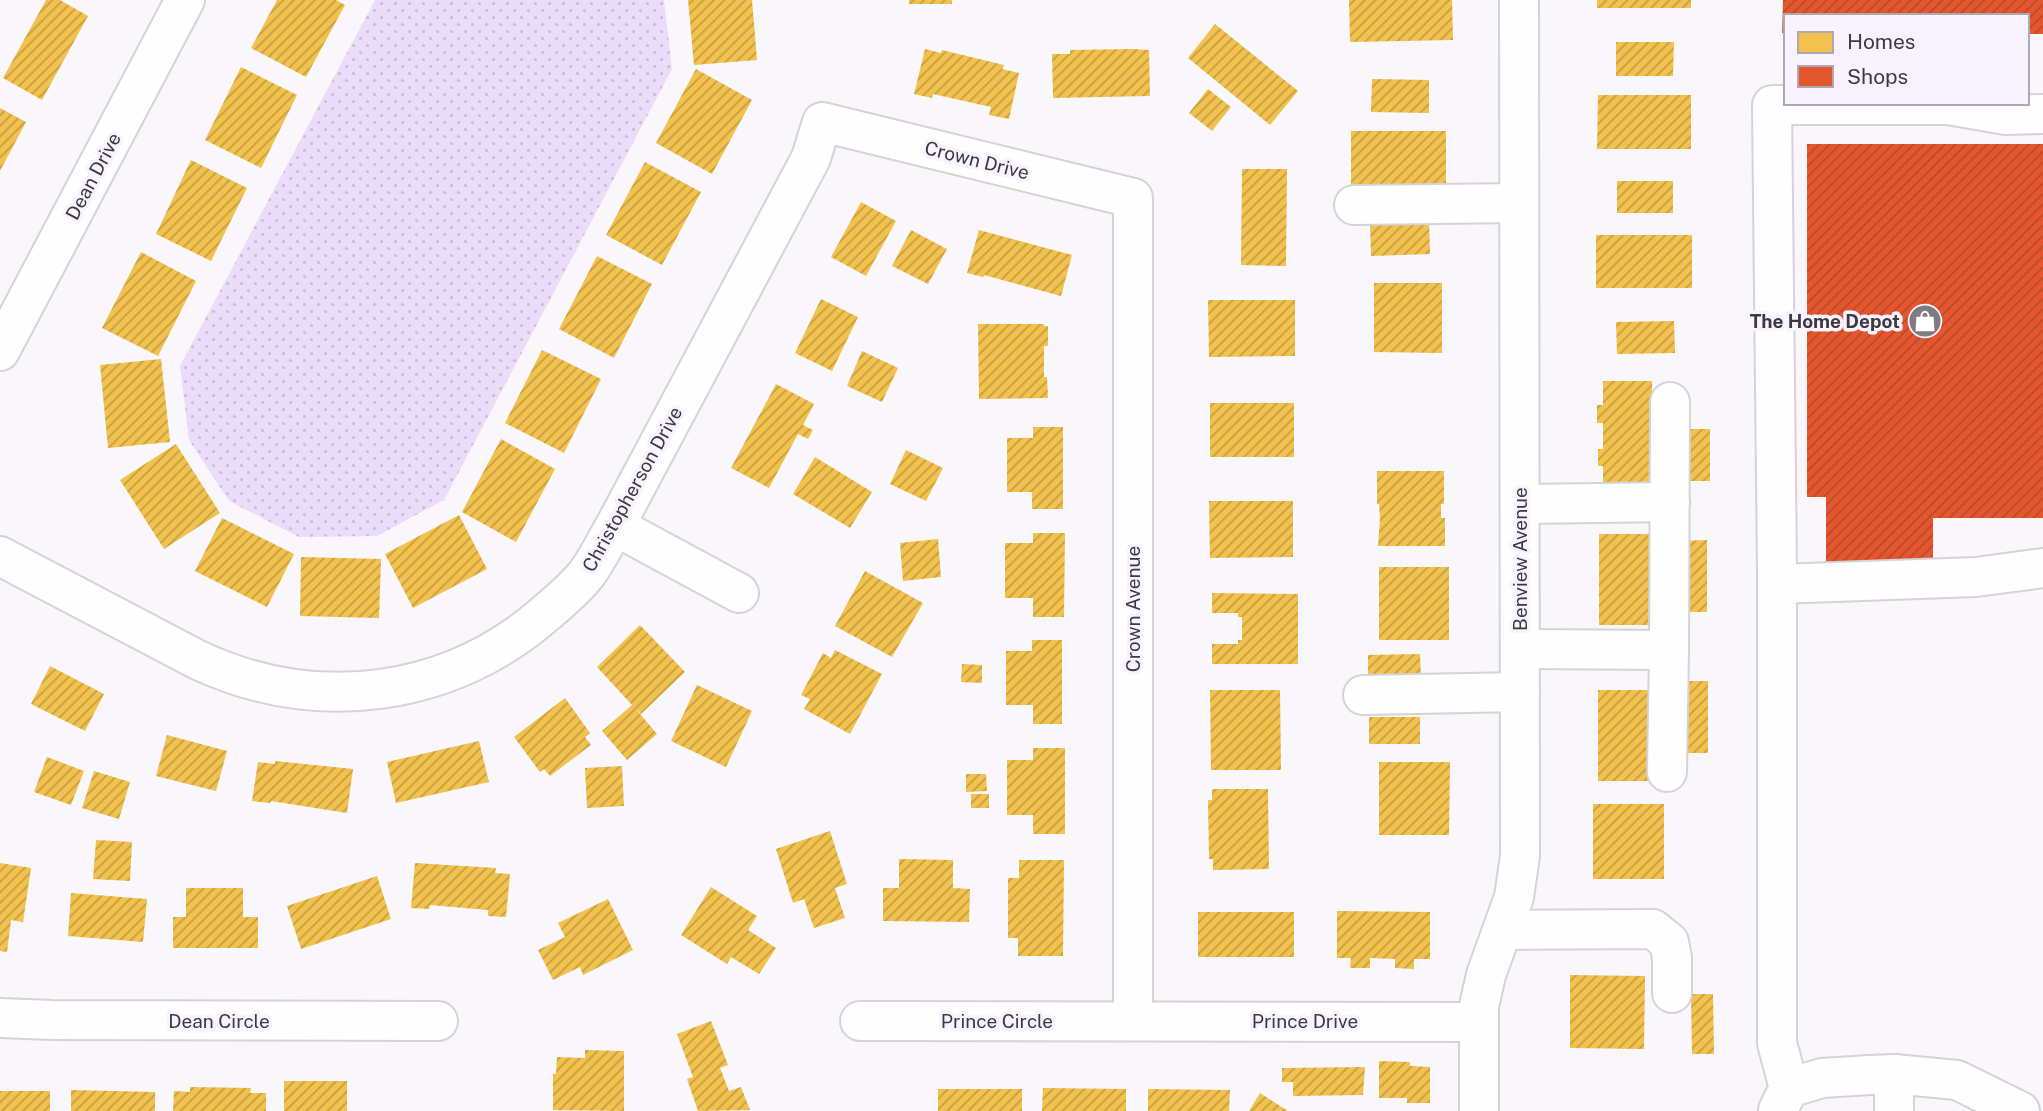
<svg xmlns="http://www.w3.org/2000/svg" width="2043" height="1111" viewBox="0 0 2043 1111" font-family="'Public Sans',sans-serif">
<defs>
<pattern id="park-dots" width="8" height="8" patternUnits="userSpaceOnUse" patternTransform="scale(1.75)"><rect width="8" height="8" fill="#ebdcfb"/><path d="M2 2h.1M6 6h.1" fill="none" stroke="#cabed8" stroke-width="1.8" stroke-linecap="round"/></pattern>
<pattern id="homes-hatch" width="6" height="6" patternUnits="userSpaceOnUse" patternTransform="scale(1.75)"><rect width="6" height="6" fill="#f2c14e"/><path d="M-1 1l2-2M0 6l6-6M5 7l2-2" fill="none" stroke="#c59e42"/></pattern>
<pattern id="shops-hatch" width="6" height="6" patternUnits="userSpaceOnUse" patternTransform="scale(1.75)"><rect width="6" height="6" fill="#e4572e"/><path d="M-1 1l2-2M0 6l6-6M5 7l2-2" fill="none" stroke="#ba4929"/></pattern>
</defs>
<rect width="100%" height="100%" fill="#f9f6fc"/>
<path fill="url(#park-dots)" d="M375,0h289l8,69 -228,431 -67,36 -78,1 -70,-36 -40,-61 -9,-74z"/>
<g fill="url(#homes-hatch)">
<path d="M46,0h14l28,16 -46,84 -39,-22z"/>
<path d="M277,0h59l9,5 -39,72 -55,-29z"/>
<path d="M688,0h64l5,60 -63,5z"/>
<rect x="909" y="0" width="43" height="4"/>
<path d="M1349,0h103l1,40 -103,2z"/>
<rect x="1597" y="0" width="94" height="8"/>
<path d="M1215,24l83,67 -28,34 -82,-67z"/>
<path d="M1616,42h58l-1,34h-57z"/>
<path d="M925,49l16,4 1,-3 62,15 -2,4 17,4 -10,46 -20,-4 2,-8 -58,-13 -1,4 -18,-4z"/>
<path d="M1132,49l17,1 1,46 -97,2 -1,-44h18v-4z"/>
<path d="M241,67l56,28 -36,73 -56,-28z"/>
<path d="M696,69l56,31 -40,74 -56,-31z"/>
<path d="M1372,79l57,1v33l-58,-1z"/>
<path d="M1208,89l23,18 -19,24 -23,-18z"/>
<path d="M1598,95h93v54h-94z"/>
<path d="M0,108l26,14 -26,49z"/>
<rect x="1351" y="131" width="95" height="57"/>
<path d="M191,160l56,28 -36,73 -55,-27z"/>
<path d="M645,162l56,30 -39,73 -56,-30z"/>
<path d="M1242,169h45l-1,97 -45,-1z"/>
<rect x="1617" y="181" width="56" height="32"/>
<path d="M861,202l35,19 -30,55 -35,-19z"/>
<path d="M1429,222l1,32 -59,2 -1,-33z"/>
<path d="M911,230l36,19 -19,35 -36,-18z"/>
<path d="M979,230l93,25 -11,41 -77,-21 -1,2 -16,-4z"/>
<rect x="1596" y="235" width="96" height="53"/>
<path d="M141,252l55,29 -38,75 -56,-28z"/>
<path d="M597,256l55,28 -38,74 -55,-29z"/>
<path d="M1374,283h68v70l-68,-1z"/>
<path d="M821,299l37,18 -26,54 -37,-18z"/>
<path d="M1208,300h87v56l-86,1z"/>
<path d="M1674,321l1,32 -58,1 -1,-32z"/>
<path d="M978,324h66v2h4v20h-4v31h3l1,21 -69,1z"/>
<path d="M542,350l59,29 -37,74 -59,-30z"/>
<path d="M862,351l36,17 -16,34 -35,-16z"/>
<path d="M161,359l9,83 -62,6 -8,-83z"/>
<path d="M1603,381h49l1,105h-50v-20h-5v-17h5v-26h-6v-18h6z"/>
<path d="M776,384l38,20 -11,21 10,5 -5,9 -10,-5 -29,54 -38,-20z"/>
<rect x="1210" y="403" width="84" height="54"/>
<path d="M1033,427h30v82h-31v-17h-25v-54h26z"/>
<rect x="1684" y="429" width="26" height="52"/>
<path d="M501,439l54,30 -39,73 -54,-30z"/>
<path d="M176,444l44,69 -56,36 -44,-69z"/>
<path d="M906,450l37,18 -17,33 -36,-17z"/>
<path d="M815,457l57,35 -22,36 -57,-34z"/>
<path d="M1377,471h67v33h-3v14h4v28h-67l2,-28 -1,-14h-2z"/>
<path d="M1209,501h84v56l-83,1z"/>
<path d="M459,515l28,54 -74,39 -28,-54z"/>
<path d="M222,518l72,36 -27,53 -72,-36z"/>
<path d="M1033,533h32l-1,84h-31v-19h-28v-55h28z"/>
<rect x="1599" y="534" width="52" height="91"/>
<path d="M938,539l3,38 -38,4 -3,-38z"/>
<path d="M1707,540v72h-28l-1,-71z"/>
<path d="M301,557l80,2 -2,59 -79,-2z"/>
<rect x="1379" y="567" width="70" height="73"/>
<path d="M865,571l58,32 -31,54 -57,-31z"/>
<path d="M1212,593l86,1v70h-86v-20h26v-4h4v-23h-4v-4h-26z"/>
<path d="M640,625l45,47 -44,42 -6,-6 22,26 -30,26 -25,-29 30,-26 -35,-38z"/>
<path d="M1032,640h30v84h-29v-19h-27v-54h26z"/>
<path d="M835,650l47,24 -32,60 -46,-25 6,-10 -9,-4 22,-42 8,5z"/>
<path d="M1420,654l1,25 -53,1v-25z"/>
<path d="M962,664l20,1v18l-21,-1z"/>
<path d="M50,666l54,28 -19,37 -54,-27z"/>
<rect x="1679" y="681" width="29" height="72"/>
<path d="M697,685l55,26 -26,56 -55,-26z"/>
<path d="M1210,690h70l1,80h-70z"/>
<rect x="1598" y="690" width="53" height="91"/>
<path d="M565,698l25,35 -5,4 6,8 -41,31 -6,-7 -4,3 -26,-35z"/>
<rect x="1369" y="717" width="51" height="27"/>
<path d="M167,735l60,16 -11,40 -60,-15z"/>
<path d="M479,741l10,41 -93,21 -9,-41z"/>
<path d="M1033,748h32v86h-32v-19h-26v-55h26z"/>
<path d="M47,757l37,14 -13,34 -37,-13z"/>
<path d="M275,761l78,8 -6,44 -76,-12 -1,2 -18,-2 6,-39 17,2z"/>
<path d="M1379,762h71l-1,73h-70z"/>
<path d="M622,766l2,40 -37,2 -2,-40z"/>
<path d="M94,771l36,11 -11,37 -37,-11z"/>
<path d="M966,774h20l1,17 -21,1z"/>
<path d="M1212,789h56l1,80 -56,1v-11h-4l-1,-59h4z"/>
<rect x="971" y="794" width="18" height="14"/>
<rect x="1593" y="804" width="71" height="75"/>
<path d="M830,831l17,53 -12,4 10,30 -31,10 -10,-29 -11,4 -17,-54z"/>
<path d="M96,840l36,2 -2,39 -37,-2z"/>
<path d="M899,859l54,1v28l17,1 -1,33 -86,-1v-33h16z"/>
<path d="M1019,860h45l-1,96h-45v-18h-10v-60h11z"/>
<path d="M0,863l31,5 -8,54 -12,-2 -4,32 -7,-1z"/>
<path d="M415,863l81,5 -1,5 15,1 -4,43 -18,-1v-6l-58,-5 -1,4 -18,-1z"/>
<path d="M377,876l14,43 -90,30 -14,-43z"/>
<path d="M711,887l46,29 -9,14 28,18 -17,26 -28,-17 -4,7 -46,-29z"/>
<path d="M186,888h57v29h15v31h-85v-31h13z"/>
<path d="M71,893l76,6 -4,43 -75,-6z"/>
<path d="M608,899l25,51 -50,25 -3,-8 -27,13 -15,-30 27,-13 -7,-14z"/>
<path d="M1337,911l93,1v47h-16v10l-19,-1v-9l-25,-1v10h-20l1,-10h-14z"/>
<rect x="1198" y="912" width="96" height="45"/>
<path d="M1570,975l75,1 -1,73 -74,-1z"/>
<path d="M1691,994h22l1,60h-22z"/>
<path d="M711,1021l17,44 -8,3 9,23 12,-4 9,23 -52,1 -11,-32 6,-2 -16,-43z"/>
<path d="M585,1050l39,1v60l-71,-1v-36h3l1,-17 28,1z"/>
<path d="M1379,1061l31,1v4l20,1v36h-23v-5h-28z"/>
<path d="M1365,1067l-2,28 -70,1v-14h-11v-14z"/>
<rect x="284" y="1081" width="63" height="30"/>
<path d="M190,1087l61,1 -1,5h16v18h-93l1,-20 16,1z"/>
<path d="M1043,1088l83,1v22h-84z"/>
<rect x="938" y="1089" width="84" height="22"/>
<path d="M1148,1089l82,1 -1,21h-81z"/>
<path d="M71,1090l84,2v19h-84z"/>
<rect x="0" y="1091" width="50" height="20"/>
<path d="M1260,1093l28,18h-39z"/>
</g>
<g fill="url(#shops-hatch)">
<path d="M1783,0h260v34h-16v-18h-241v17h-4z"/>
<path d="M1807,144h236v374h-110v45h-107v-66h-19z"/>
</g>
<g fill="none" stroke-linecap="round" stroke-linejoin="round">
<defs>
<g id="minor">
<path d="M1354,205l165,-2"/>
<path d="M0,351l185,-351"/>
<path d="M1520,504l150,-2"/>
<path d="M615,526l124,67"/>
<path d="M0,556l198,104c118,55 251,38 348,-47 14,-12 31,-26 42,-41 10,-14 18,-31 27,-46l196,-368 11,-36 311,76v822"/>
<path d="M1777,584l199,-7 67,-9"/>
<path d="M1520,649l149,1 1,-248"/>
<path d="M1363,695l157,-3"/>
<path d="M1667,772l2,-122"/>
<path d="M1504,930l149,-1 16,13 3,16v35"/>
<path d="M0,1018l52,2 386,1"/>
<path d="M860,1021l617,1"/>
<path d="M1894,1074v37"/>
<path d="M1789,1088l-12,-45v-472l-5,-466h176l58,10 37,-1"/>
<path d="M1778,1110l11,-22 33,-10 48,-3 24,-1 63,6 63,31"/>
<path d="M1479,1111v-105l7,-31 28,-78 6,-41 -1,-856"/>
</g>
</defs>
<use href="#minor" stroke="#d5d3d7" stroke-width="42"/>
<use href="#minor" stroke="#fefeff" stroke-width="38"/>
</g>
<defs>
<symbol id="shop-disc" viewBox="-11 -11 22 22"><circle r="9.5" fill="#7e7c81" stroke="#f9f3ff"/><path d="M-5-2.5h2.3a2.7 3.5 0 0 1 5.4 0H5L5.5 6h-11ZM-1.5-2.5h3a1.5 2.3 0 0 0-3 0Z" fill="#fff"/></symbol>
</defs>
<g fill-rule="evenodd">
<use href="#shop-disc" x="1906" y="302" width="38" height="38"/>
</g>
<g text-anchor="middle" stroke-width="7" stroke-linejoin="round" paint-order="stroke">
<g font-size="19" fill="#3c3a3f" stroke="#f9f3ff">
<text transform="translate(977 160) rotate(14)" y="7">Crown Drive</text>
<text transform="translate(93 176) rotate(-62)" y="7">Dean Drive</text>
<text transform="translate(632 489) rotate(-61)" y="7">Christopherson Drive</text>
<text transform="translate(1520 559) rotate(-90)" y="7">Benview Avenue</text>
<text transform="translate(1133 609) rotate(-90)" y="7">Crown Avenue</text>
<text x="219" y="1028">Dean Circle</text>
<text x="997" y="1028">Prince Circle</text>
<text x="1305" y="1028">Prince Drive</text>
</g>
<g font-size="19" font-weight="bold" fill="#3c3a3f" stroke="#f9f3ff" text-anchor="end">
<text x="1900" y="328">The Home Depot</text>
</g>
</g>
<rect x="1784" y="14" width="245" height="91" fill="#f9f3ff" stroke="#ada9b2" stroke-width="2"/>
<rect x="1798" y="32" width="35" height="21" fill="#f2c14e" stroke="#ada9b2" stroke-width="2"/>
<text x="1847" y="49" font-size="21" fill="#3c3a3f">Homes</text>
<rect x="1798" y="66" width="35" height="21" fill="#e4572e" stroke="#ada9b2" stroke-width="2"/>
<text x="1847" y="84" font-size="21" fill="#3c3a3f">Shops</text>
</svg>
